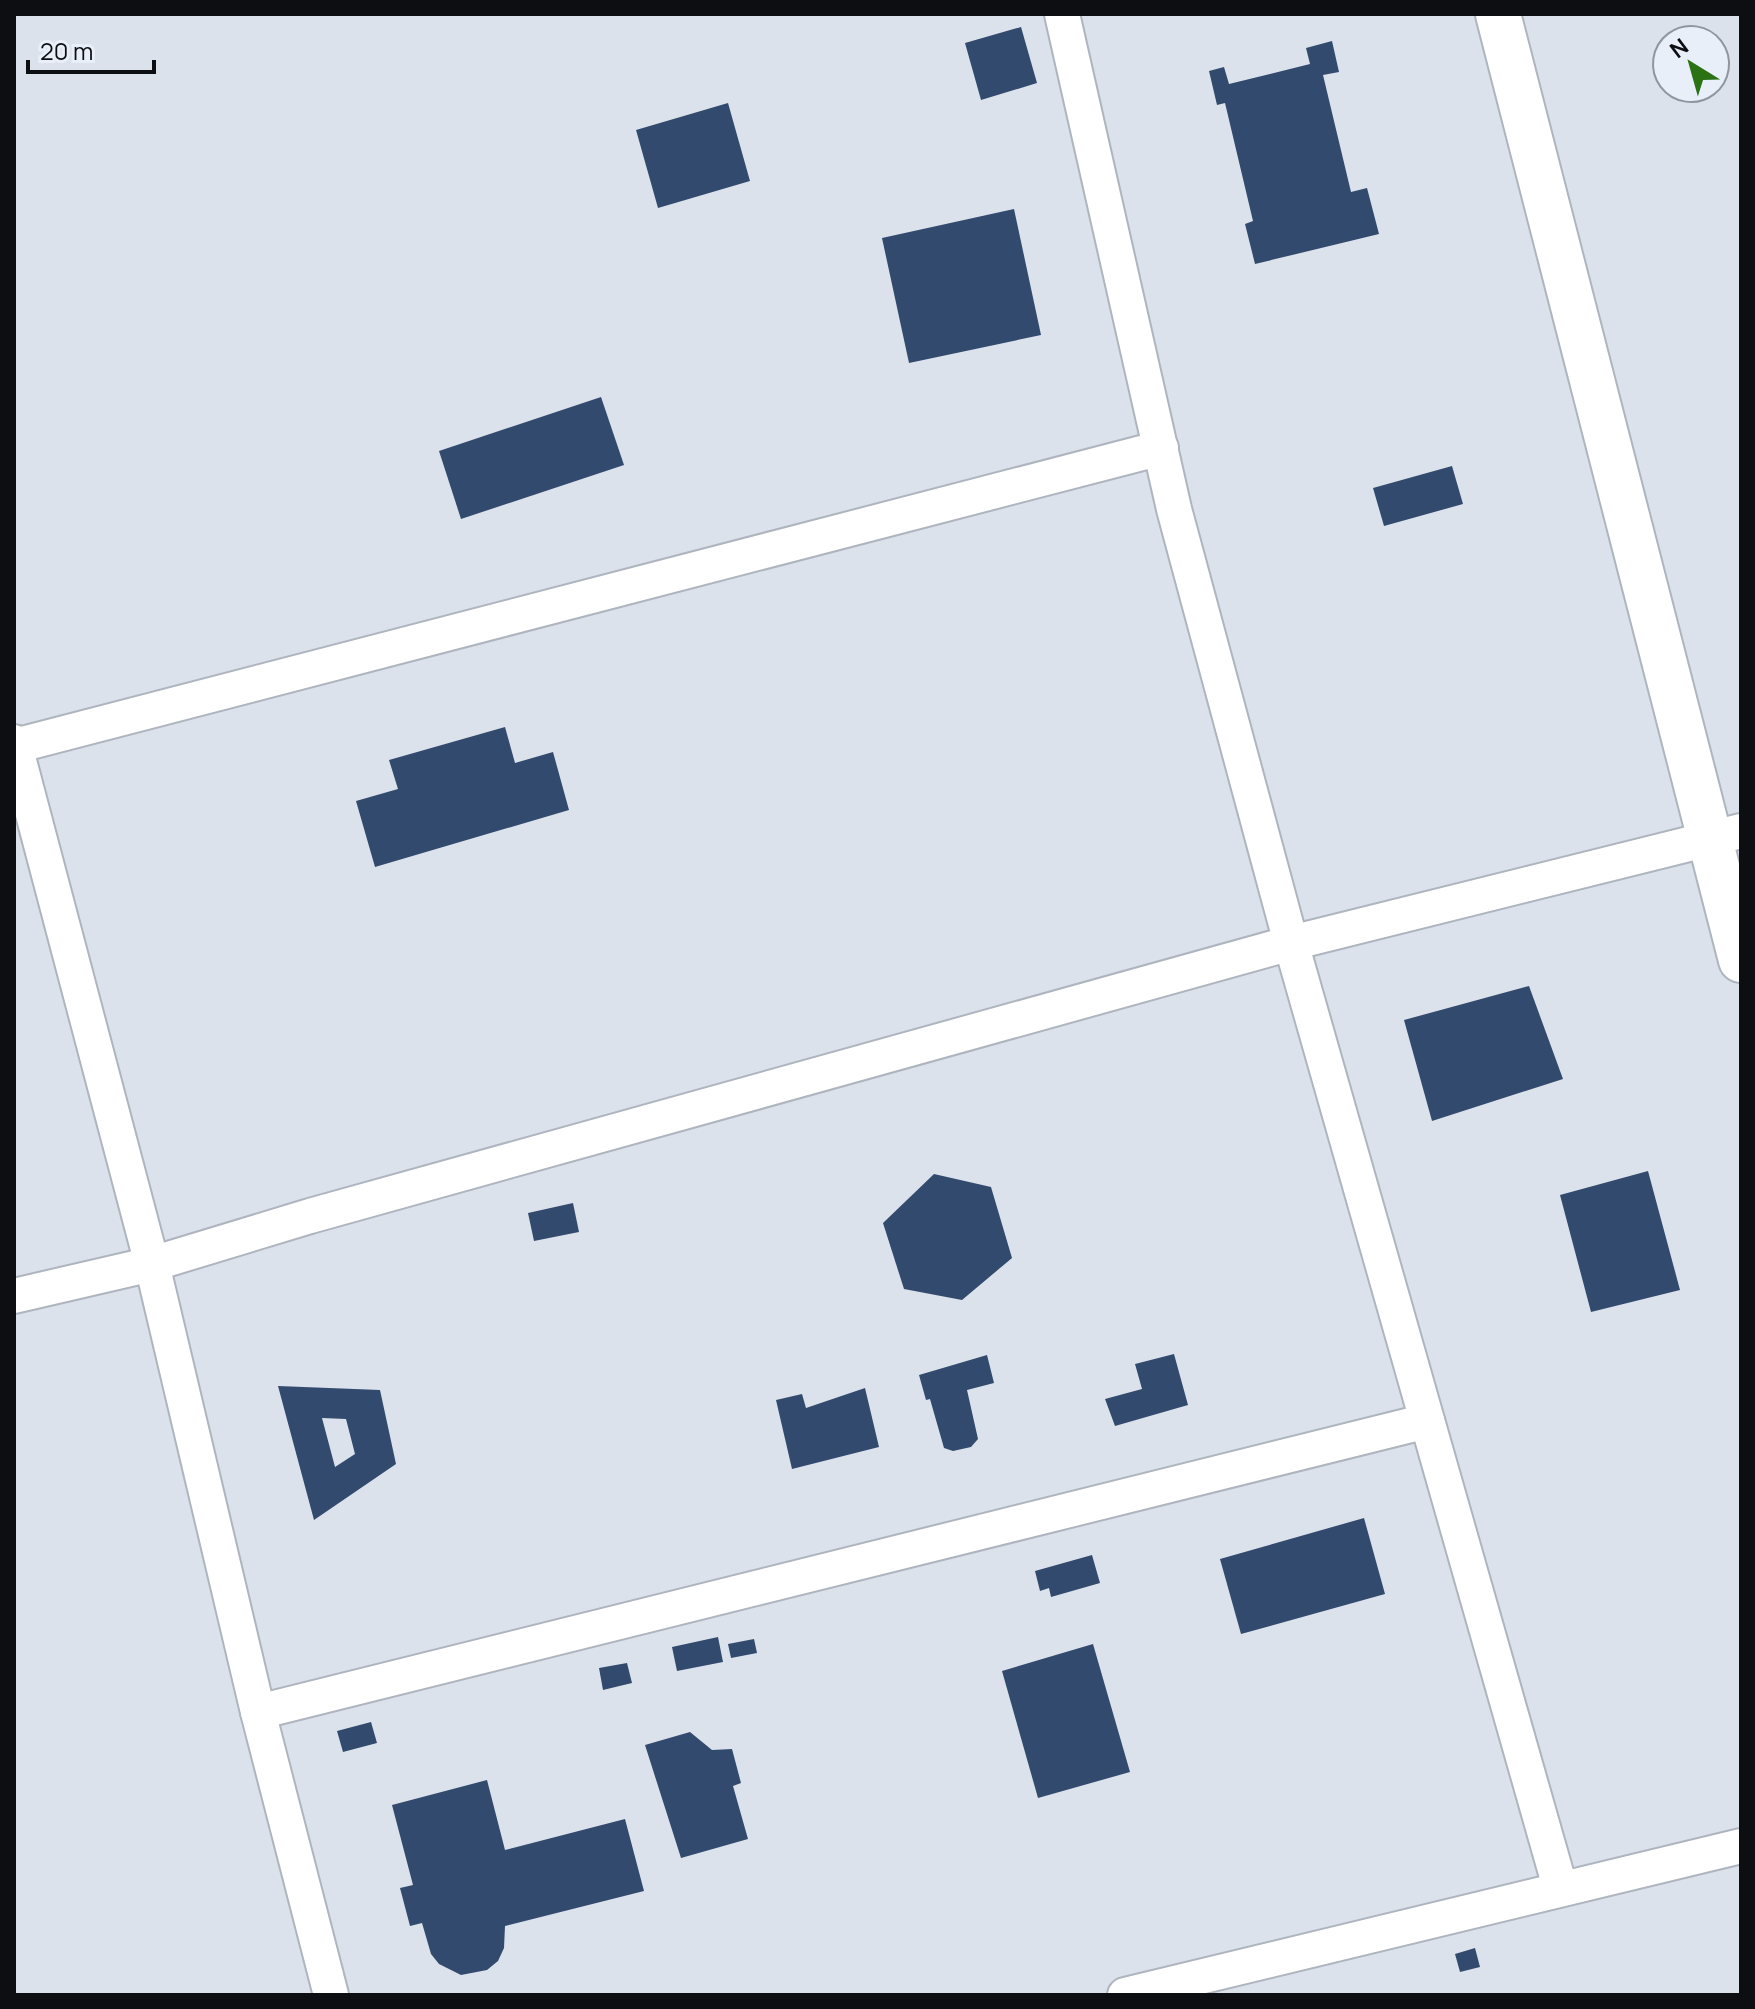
<svg xmlns="http://www.w3.org/2000/svg" width="1755" height="2009" viewBox="0 0 1755 2009" font-family="Manrope,sans-serif">
<rect width="100%" height="100%" fill="#dce2ec"/>
<g fill="#324a6e" fill-rule="evenodd">
<path d="M1021,27l16,56 -56,17 -16,-57z"/>
<path d="M1332,41l7,31 -16,3 28,117 16,-4 12,46 -124,30 -10,-40 8,-3 -28,-118 -8,2 -8,-34 15,-4 5,17 81,-20 -4,-16z"/>
<path d="M728,103l22,78 -92,27 -22,-78z"/>
<path d="M1014,209l27,126 -132,28 -27,-125z"/>
<path d="M601,397l23,68 -163,54 -22,-68z"/>
<path d="M1452,466l11,38 -79,22 -11,-38z"/>
<path d="M505,727l10,36 38,-11 16,58 -194,57 -19,-66 42,-12 -9,-29z"/>
<path d="M1529,986l34,93 -131,42 -28,-101z"/>
<path d="M1648,1171l32,119 -89,22 -31,-117z"/>
<path d="M934,1174l57,13 21,71 -50,42 -58,-11 -21,-66z"/>
<path d="M573,1203l6,29 -45,9 -6,-28z"/>
<path d="M1174,1354l14,51 -73,21 -10,-27 37,-10 -7,-25z"/>
<path d="M987,1355l7,28 -27,7 11,49 -7,8 -18,4 -9,-3 -14,-49 -4,1 -7,-25z"/>
<path d="M278,1386l102,4 16,74 -82,56zM322,1418l24,1 9,35 -20,13z"/>
<path d="M865,1388l14,59 -87,22 -16,-69 26,-6 4,14z"/>
<path d="M1364,1518l21,76 -144,40 -21,-75z"/>
<path d="M1092,1555l8,28 -49,14 -2,-9 -9,3 -5,-20z"/>
<path d="M718,1637l5,25 -46,9 -5,-24z"/>
<path d="M754,1639l3,14 -26,5 -3,-14z"/>
<path d="M1093,1644l37,128 -92,26 -36,-127z"/>
<path d="M627,1663l5,20 -29,7 -4,-22z"/>
<path d="M371,1722l6,21 -34,9 -6,-21z"/>
<path d="M690,1732l22,18 20,-1 9,34 -8,3 15,53 -67,19 -36,-113z"/>
<path d="M487,1780l18,70 120,-31 19,72 -139,35 -1,22 -6,13 -11,9 -26,5 -22,-11 -8,-10 -9,-31 -12,3 -10,-38 13,-3 -21,-80z"/>
<path d="M1475,1948l5,19 -20,5 -5,-18z"/>
</g>
<g fill="none" stroke-linecap="round" stroke-linejoin="round">
<defs>
<g id="street">
<path d="M1062,14l112,495 117,434 269,944"/>
<path d="M14,742l138,522 106,448 73,283"/>
<path d="M15,746l1146,-298"/>
<path d="M14,1296l138,-32 158,-48 981,-273 450,-112"/>
<path d="M258,1712l1169,-291"/>
<path d="M1125,1995l616,-149"/>
</g>
<path id="secondary" d="M1498,14l243,946"/>
</defs>
<use href="#street" stroke="#afb5be" stroke-width="38"/>
<use href="#secondary" stroke="#afb5be" stroke-width="48"/>
<use href="#street" stroke="#fff" stroke-width="34"/>
<use href="#secondary" stroke="#fff" stroke-width="44"/>
</g>
<rect width="1755" height="2009" fill="none" stroke="#0c0e11" stroke-width="32"/>
<g transform="translate(1691 64) rotate(323)"><circle r="38" fill="#e9eff9" stroke="#91959c" stroke-width="2"/>
<path d="M0-6L14 30L0 20L-14 30Z" fill="#2a7214"/>
<text y="-12" font-size="22" font-weight="bold" text-anchor="middle" fill="#0c0e11">N</text>
</g>
<path d="M28 60v12h126v-12" fill="none" stroke="#0c0e11" stroke-width="4"/>
<text x="40" y="60" font-size="24" fill="#0c0e11" stroke="#e9eff9" stroke-width="6" paint-order="stroke">20 m</text>
</svg>
